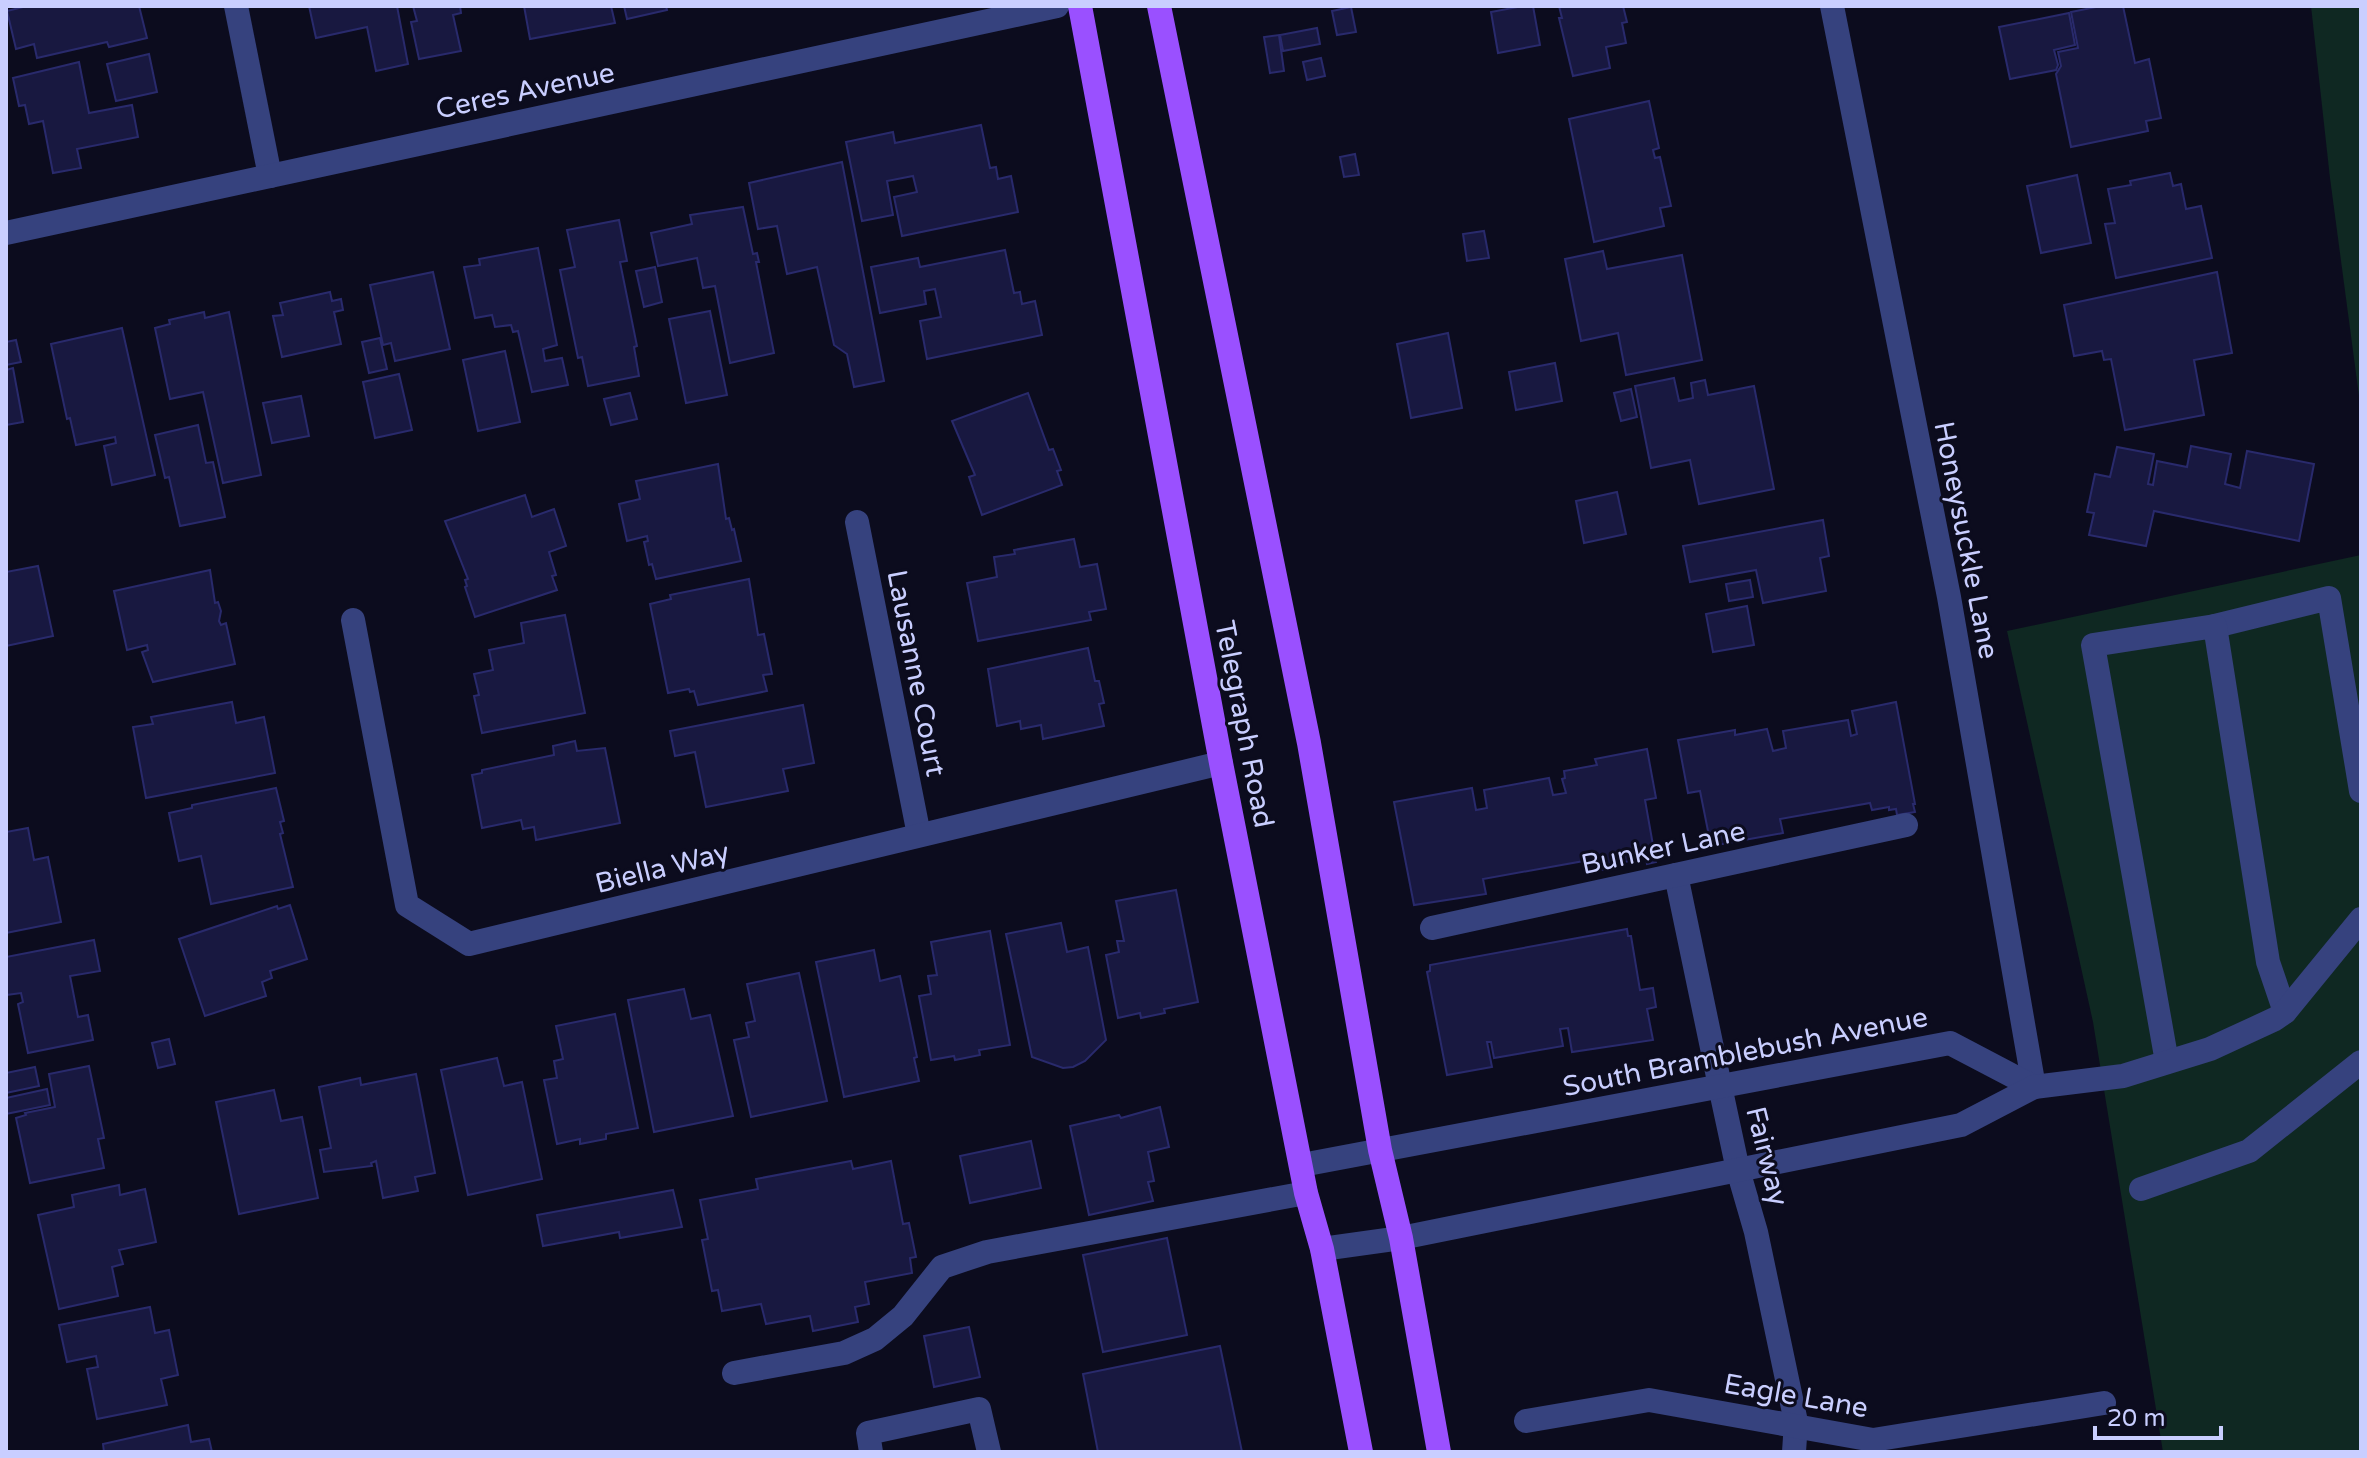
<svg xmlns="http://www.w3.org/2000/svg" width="2367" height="1458" viewBox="0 0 2367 1458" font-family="'Varela Round',sans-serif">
<rect width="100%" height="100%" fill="#0c0c1e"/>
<g fill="#0f2822">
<path d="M2311,6h50v405l-31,-233z"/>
<path d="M2361,555v897h-198l-70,-430 -86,-391z"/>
</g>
<g fill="#181840" stroke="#292a6c" stroke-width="2">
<path d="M139,6l8,32 -38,9 -2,-5 -70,16 -3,-14 -18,5 -9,-38 20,-5z"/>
<path d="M309,6h88l11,58 -32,7 -9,-44 -51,11z"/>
<path d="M413,6h47l1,7 -8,2 8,36 -42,8 -8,-37 6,-1z"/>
<path d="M524,6h87l4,17 -85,16z"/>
<path d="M624,6h42l1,4 -40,9z"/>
<path d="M1523,6h10l7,39 -42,8 -7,-41z"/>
<path d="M1559,6h64l4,16 -5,1 4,20 -20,4 4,21 -37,8 -14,-58h3z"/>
<path d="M2101,6h22l12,57 14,-4 12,59 -15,3 2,10 -77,16 -15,-73 5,-8 -3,-14 20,-4 -7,-36z"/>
<path d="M1351,7l5,25 -19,3 -5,-24z"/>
<path d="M2069,13l6,32 -21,5 4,15 -2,5 -46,9 -11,-52z"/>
<path d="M1317,28l3,16 -37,7 -3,-16z"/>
<path d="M1279,35l5,36 -14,2 -6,-36z"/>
<path d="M149,54l8,38 -41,9 -9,-37z"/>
<path d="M1321,58l4,18 -18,4 -4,-18z"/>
<path d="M79,62l10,51 43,-8 6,32 -61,12 4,19 -28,5 -10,-52 -14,3 -4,-19 -6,1 -6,-28z"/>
<path d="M1649,101l10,47 -6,2 2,8 5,-1 11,49 -11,2 4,18 -70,16 -25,-123z"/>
<path d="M981,125l9,43 6,-1 2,12 13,-3 7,36 -116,24 -8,-39 23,-5 -4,-16 -26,5 6,34 -31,6 -16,-79 47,-10 2,11z"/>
<path d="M1355,154l4,21 -15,2 -4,-20z"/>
<path d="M842,162l42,219 -30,6 -7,-33 -13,-9 -17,-78 -30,7 -10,-48 -19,3 -9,-46z"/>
<path d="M2170,173l3,13 8,-2 5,25 15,-3 11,52 -96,20 -11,-54 10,-1 -7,-34 23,-4 -1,-4z"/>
<path d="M2077,175l14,68 -50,10 -14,-67z"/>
<path d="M743,207l10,47 4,-1 2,9h-3l18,91 -44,10 -15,-77 -12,2 -6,-30 -39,8 -7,-33 41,-9 -2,-9z"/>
<path d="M619,220l8,41 -7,1 17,84 -3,1 5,29 -51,10 -6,-29 -4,1 -18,-88 15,-3 -8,-37z"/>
<path d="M1484,231l5,27 -22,3 -4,-27z"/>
<path d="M538,248l19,97 -14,4 2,12 17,-3 6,27 -36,7 -14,-61 -5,1 -2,-7 -16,2 -3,-12 -17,3 -11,-51 16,-2 -1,-6z"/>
<path d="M1005,250l9,43 6,-1 2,12 13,-3 7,34 -115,24 -7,-38 21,-4 -6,-28 -11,2 2,13 -46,9 -9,-46 47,-9 2,9z"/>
<path d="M1603,251l4,18 75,-14 20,105 -76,15 -8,-42 -37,8 -16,-82z"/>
<path d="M655,267l7,35 -18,5 -8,-36z"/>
<path d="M433,272l17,77 -55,12 -4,-18 -8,2 -13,-60z"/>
<path d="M2217,272l15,81 -38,7 10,55 -79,15 -14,-71 -7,1 -2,-9 -28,5 -10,-51z"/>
<path d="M330,292l2,9 9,-2 2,11 -9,2 7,32 -59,13 -9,-41 10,-1 -3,-12z"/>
<path d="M710,311l17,84 -41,8 -17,-84z"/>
<path d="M204,312l1,6 24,-6 32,163 -38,8 -20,-91 -33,7 -15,-71 15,-4 -1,-4z"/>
<path d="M122,328l33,147 -43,10 -8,-39 12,-3 -1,-6 -39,8 -6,-27 -3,1 -16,-75z"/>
<path d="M1448,333l14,75 -51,10 -14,-74z"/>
<path d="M380,338l7,31 -18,4 -7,-31z"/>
<path d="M16,340l5,22 -15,3v-23z"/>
<path d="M505,351l15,71 -42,9 -15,-71z"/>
<path d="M1555,363l7,38 -46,9 -7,-38z"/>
<path d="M13,368l10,54 -17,3v-55z"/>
<path d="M399,374l13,56 -37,8 -12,-56z"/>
<path d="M1674,378l5,23 14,-3 -2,-15 14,-3 3,15 46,-9 20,103 -75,15 -9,-44 -39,8 -16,-82z"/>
<path d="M1631,389l6,28 -16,4 -7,-28z"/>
<path d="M630,393l7,26 -26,6 -7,-26z"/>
<path d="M1028,393l21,57 4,-1 8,21 -4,1 5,14 -80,30 -13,-38 6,-2 -23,-54z"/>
<path d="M301,396l8,40 -37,7 -9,-40z"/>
<path d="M198,425l8,38 7,-1 12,55 -45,9 -11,-49 -4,1 -10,-43z"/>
<path d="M2191,446l40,8 -6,30 15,4 7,-37 67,13 -15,77 -145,-30 -8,35 -57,-11 5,-22 -7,-1 8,-38 15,3 7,-30 37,7 -6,30 5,1 4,-24 30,6z"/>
<path d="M718,464l8,55 3,-1 3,12 2,-1 7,32 -85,18 -4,-15 -3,1 -5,-23 4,-1 -1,-5 -20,5 -8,-37 21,-5 -4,-18z"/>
<path d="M1617,492l9,42 -42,9 -8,-42z"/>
<path d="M525,495l7,22 22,-8 12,37 -17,6 7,23 -4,1 5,14 -82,27 -10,-30 2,-1 -2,-6 3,-1 -23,-58z"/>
<path d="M1823,520l6,36 -9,2 6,33 -63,12 -7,-33 -66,12 -7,-36z"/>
<path d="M1074,539l6,28 17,-3 9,45 -17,3 2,8 -113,21 -11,-58 30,-6 -3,-20 21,-3 -1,-4z"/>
<path d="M38,566l15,70 -47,10v-74z"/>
<path d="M210,570l5,33 3,-1 3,9 -2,10 2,4 5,-2 9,41 -82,18 -11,-30 6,-2 -1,-5 -20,5 -13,-59z"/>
<path d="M749,579l9,56 6,-1 8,40 -9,1 4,16 -69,14 -4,-14 -4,1 -1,-3 -21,4 -18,-89 21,-5 -1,-4z"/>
<path d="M1750,580l3,17 -24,4 -3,-17z"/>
<path d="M1747,606l7,39 -41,7 -7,-38z"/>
<path d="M565,615l20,98 -103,20 -8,-37 5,-1 -5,-21 19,-4 -4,-20 35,-7 -3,-20z"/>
<path d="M1088,648l7,33h4l5,22 -5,1 5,22 -61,13 -2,-14 -20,4 -1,-8 -23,5 -9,-57z"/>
<path d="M232,702l4,21 28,-6 11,56 -129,25 -13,-71 20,-3 -2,-7z"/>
<path d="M1896,702l19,102h-2l2,8 -18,3 -1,-6 -7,1v-3l-17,3 -2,-7 -90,16 3,14 -72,13 -11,-55 -12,2 -10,-53 57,-10v5l32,-6 6,22 13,-3 -3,-17 65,-11 3,16 6,-2 -5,-23z"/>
<path d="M803,705l11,58 -31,6 5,22 -82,16 -11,-55 -20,4 -5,-25z"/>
<path d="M575,741l2,10 28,-3 15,75 -84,17 -2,-13 -11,2 -2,-9 -39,8 -10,-53 10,-2v-3l72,-15 -1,-9z"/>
<path d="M1647,749l9,49 -11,2 11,62 -9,2 -1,-6 -27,5 1,3 -34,7 -2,-12 -101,18 3,15 -72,11 -20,-103 78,-14 4,22 11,-2 -3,-18 65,-12 4,17 13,-2 -4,-14 3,-1 -1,-7 33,-6 -2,-6z"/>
<path d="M276,788l8,33 -4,1 3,11 -3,1 13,53 -82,17 -10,-48 -22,5 -10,-48 23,-5v-3z"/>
<path d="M28,828l6,32 14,-3 13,65 -55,11v-101z"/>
<path d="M1176,890l22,112 -34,7 1,4 -24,5 -1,-5 -22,5 -12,-63 13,-3 -2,-11h7l-8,-40z"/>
<path d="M290,905l17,54 -37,12 2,7 -10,4 4,14 -61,20 -26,-77 98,-33 1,3z"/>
<path d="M1061,923l6,29 21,-5 18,93 -21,21 -12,6 -10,1 -31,-11 -26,-123z"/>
<path d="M1627,929l1,7h3l9,54 13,-2 3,19 -9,2 6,31 -81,12 -4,-24 -8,1 3,17 -69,12 -3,-16h-4l5,25 -45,8 -20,-103 3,-1v-6z"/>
<path d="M990,931l20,114 -31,5 1,5 -25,5 -1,-4 -23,4 -12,-64 12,-2 -3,-18 9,-1 -6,-33z"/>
<path d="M94,940l6,31 -30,5 8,41 10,-2 5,25 -65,13 -10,-49 5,-2 -2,-9 -15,2v-38z"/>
<path d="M874,950l6,31 20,-5 17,81 -3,1 5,23 -75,16 -28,-135z"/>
<path d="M799,973l28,128 -76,16 -17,-77 15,-3 -3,-14 9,-2 -8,-37z"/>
<path d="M684,989l7,30 19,-4 23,101 -79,16 -26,-132z"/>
<path d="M615,1014l23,114 -32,6v5l-26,5v-5l-23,5 -13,-64 13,-2 -3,-17 9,-2 -7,-33z"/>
<path d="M169,1039l6,25 -17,4 -6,-25z"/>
<path d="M497,1058l7,28 18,-4 20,97 -74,16 -27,-125z"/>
<path d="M89,1066l15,72 -6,1 6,29 -74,15 -14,-65 10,-3 -1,-2 30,-6 -6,-33z"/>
<path d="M35,1067l4,19 -33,7v-20z"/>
<path d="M416,1074l19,99 -20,4 3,14 -35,7 -7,-37 -5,2 1,3 -48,6 -4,-22 11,-2 -12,-61 41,-9 1,7z"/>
<path d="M47,1089l3,16 -44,9v-16z"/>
<path d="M274,1090l7,31 21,-4 16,81 -79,16 -23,-112z"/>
<path d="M1160,1107l9,40 -21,5 6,29 -6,1 5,19 -64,14 -19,-89 49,-11 2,3z"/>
<path d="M1031,1141l10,47 -71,15 -10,-47z"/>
<path d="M851,1161l2,8 38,-8 12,63 6,-1 7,34 -6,1 2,15 -47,9 4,22 -14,3 3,15 -45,9 -3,-15 -44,8 -5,-20 -39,7 -4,-21 -6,1 -10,-51 6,-1 -8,-39 58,-11 -2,-10z"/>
<path d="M119,1185l1,10 25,-6 11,53 -37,8 4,14 -11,3 6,29 -59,13 -21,-94 36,-8 -2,-12z"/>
<path d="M673,1190l9,37 -62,11 -1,-6 -76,14 -6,-31z"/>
<path d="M1167,1238l20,97 -84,17 -20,-97z"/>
<path d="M150,1307l5,26 14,-3 9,45 -17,4 6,26 -70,14 -10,-50 11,-2 -2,-11 -29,6 -8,-37z"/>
<path d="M969,1327l11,50 -46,10 -10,-51z"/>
<path d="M1220,1346l22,106h-144l-15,-78z"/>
<path d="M188,1425l3,17 18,-3 3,13h-108l-1,-8z"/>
</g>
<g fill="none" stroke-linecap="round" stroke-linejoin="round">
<g stroke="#36427e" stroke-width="24">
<path d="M236,6l34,170"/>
<path d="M1832,6l117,591 85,490"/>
<path d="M6,233l1051,-227"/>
<path d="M857,522l62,313"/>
<path d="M353,620l54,285 62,39 752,-181"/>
<path d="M2215,626l114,-28 32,193"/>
<path d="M1676,875l44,211 18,84 18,62 40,190 -2,30"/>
<path d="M1432,928l474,-103"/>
<path d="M2167,1062l-74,-417 122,-19 53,336 17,50"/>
<path d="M1302,1165l648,-122 84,44"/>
<path d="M2141,1189l108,-38 112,-89"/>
<path d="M1322,1249l79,-11 560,-113 73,-38 89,-11 87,-27 65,-30 10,-7 76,-93"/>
<path d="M734,1373l110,-20 31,-14 28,-23 39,-49 45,-15 319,-59"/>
<path d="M1526,1421l123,-21 224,40 231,-37"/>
<path d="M871,1452l-3,-19 111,-24 10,43"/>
</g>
<g stroke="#9a50ff" stroke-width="24">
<path d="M1080,6l141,757 85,430 16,56 39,203"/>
<path d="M1159,6l150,737 71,407 21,88 38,214"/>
</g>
</g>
<g text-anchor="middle" stroke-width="6" stroke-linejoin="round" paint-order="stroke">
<g font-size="28" fill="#c9ceff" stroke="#0c0c1e">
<text transform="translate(525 90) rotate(-12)" y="10">Ceres Avenue</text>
<text transform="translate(1967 540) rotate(79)" y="10">Honeysuckle Lane</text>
<text transform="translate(917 673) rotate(79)" y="10">Lausanne Court</text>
<text transform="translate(1245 724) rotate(79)" y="10">Telegraph Road</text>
<text transform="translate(1663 847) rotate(-12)" y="10">Bunker Lane</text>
<text transform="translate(662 867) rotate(-14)" y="10">Biella Way</text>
<text transform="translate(1745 1051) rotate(-11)" y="10">South Bramblebush Avenue</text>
<text transform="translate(1768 1156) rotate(76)" y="10">Fairway</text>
<text transform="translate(1796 1395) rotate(10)" y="10">Eagle Lane</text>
</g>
</g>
<rect width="2367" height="1458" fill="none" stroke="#c9ceff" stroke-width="16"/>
<path d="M2095 1426v12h126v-12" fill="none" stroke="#c9ceff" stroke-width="4"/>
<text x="2107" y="1426" font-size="24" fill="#c9ceff" stroke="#0c0c1e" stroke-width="6" paint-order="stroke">20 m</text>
</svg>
